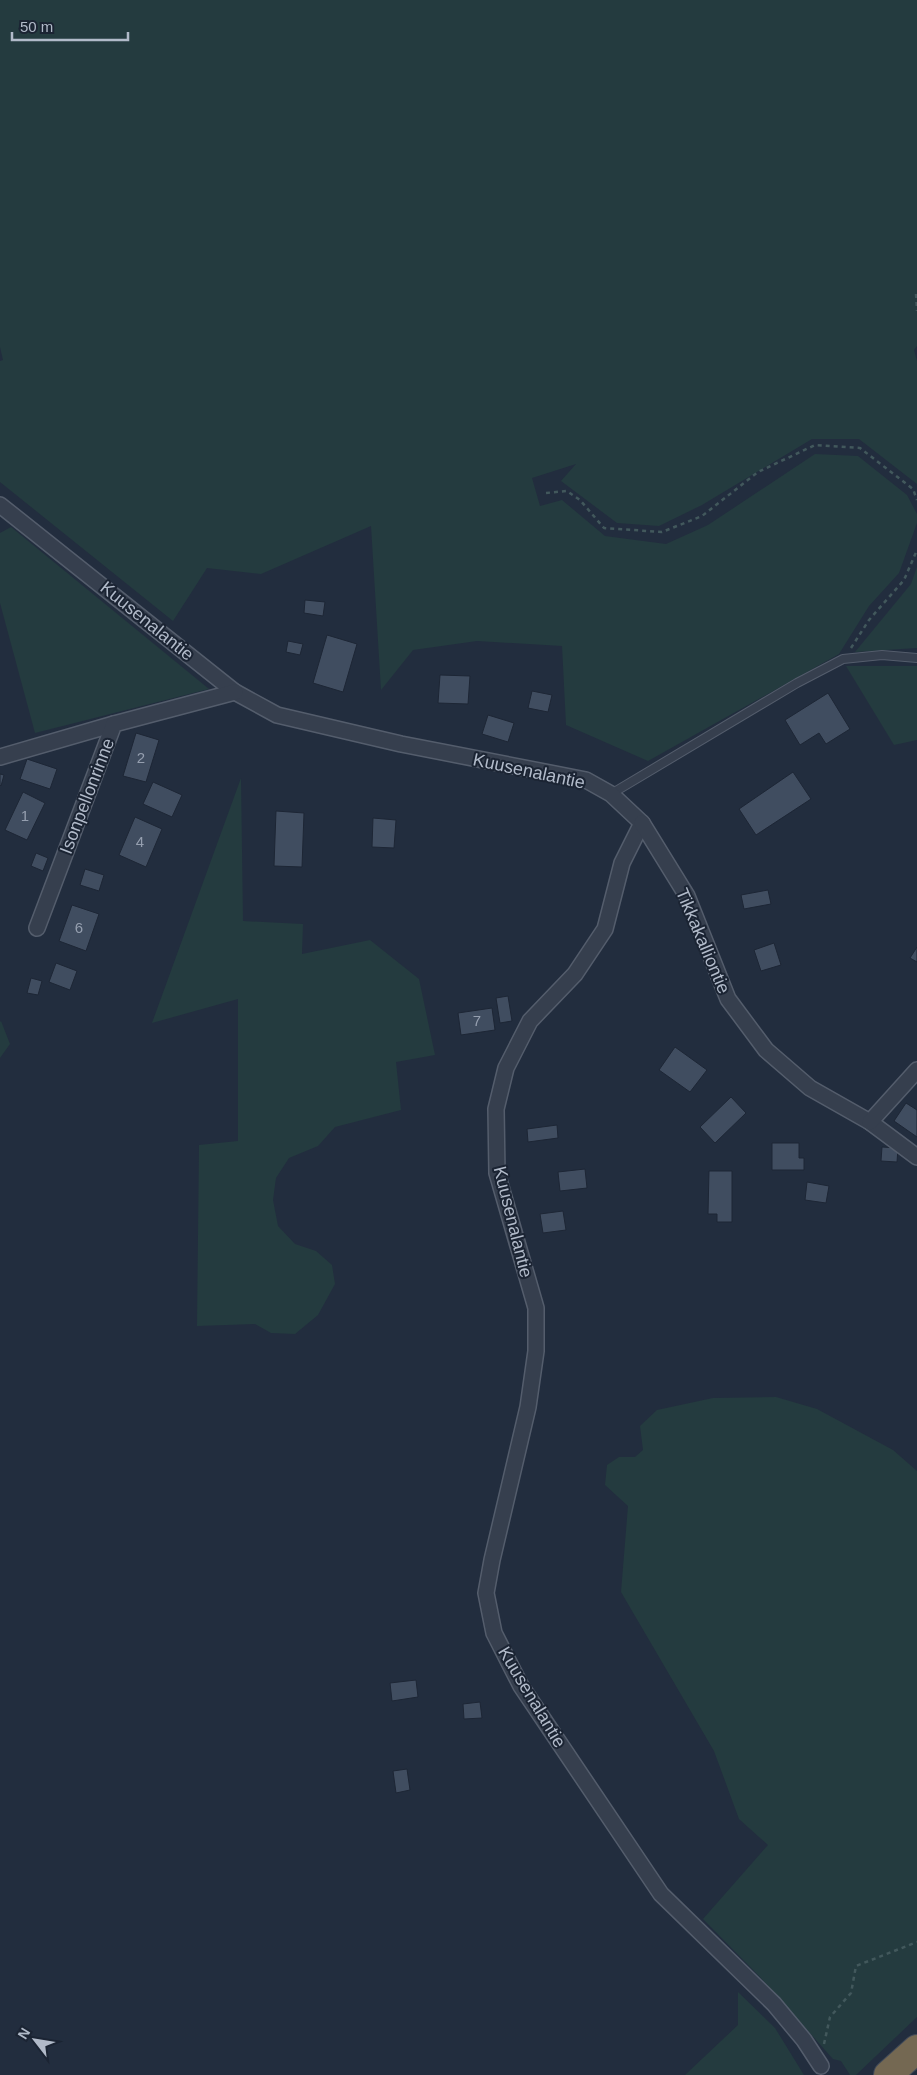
<svg xmlns="http://www.w3.org/2000/svg" width="917" height="2075" viewBox="0 0 917 2075" font-family="Helvetica,sans-serif">
<rect width="100%" height="100%" fill="#222d3e"/>
<g fill="#243b3f">
<path d="M0,0h917v346l-3,4 3,11v123l-58,-45h-47l-110,66 -43,21 -42,-3 -56,-42 15,-17 -44,14 8,28 22,-6 43,36 61,8 42,-19 107,-71 43,2 49,39 10,19v9l-18,50 -30,33 -30,48 -191,107 -82,-36 -4,-79 -85,-5 -64,9 -32,40 -10,-164 -110,48 -54,-6 -34,53 -173,-139v-121l3,-1 -3,-13z"/>
<path d="M11,527l198,162 -174,44 -35,-130v-70z"/>
<path d="M917,567v81l-62,4 56,-68z"/>
<path d="M846,666h71v74l-23,5z"/>
<path d="M241,778l2,143 60,3 -1,30 68,-14 49,39 16,76 -39,7 5,48 -66,17 -17,19 -29,12 -13,20 -3,22 5,26 17,18 21,7 16,14 3,19 -17,31 -23,19 -24,-1 -16,-9 -58,2 2,-181 39,-4v-142l-86,24z"/>
<path d="M1,1021l9,23 -10,14v-36z"/>
<path d="M776,1397l41,12 76,41 24,21v546l-61,58h-6l-9,-14 -8,-2 -74,-83 -56,-57 65,-74 -29,-26 -25,-68 -93,-159 7,-86 -23,-21 2,-20 12,-8h16l8,-7 -3,-24 17,-16 56,-12z"/>
<path d="M738,1992l37,36 29,47h-119l53,-50z"/>
</g>
<g fill="#404d60" stroke="#1d2635">
<path d="M305,600l20,2 -2,14 -19,-3z"/>
<path d="M327,635l30,9 -14,48 -30,-9z"/>
<path d="M288,641l15,3 -3,11 -14,-3z"/>
<path d="M440,675l30,1 -2,28 -30,-1z"/>
<path d="M532,691l20,4 -4,17 -20,-4z"/>
<path d="M828,693l22,36 -24,15 -7,-11 -19,12 -15,-25z"/>
<path d="M488,715l26,8 -6,19 -26,-8z"/>
<path d="M136,733l23,7 -13,42 -23,-6z"/>
<path d="M27,759l30,10 -7,20 -30,-10z"/>
<path d="M793,772l18,27 -55,36 -17,-26z"/>
<path d="M0,774l4,1 -3,11 -1,-1z"/>
<path d="M153,782l29,13 -10,22 -29,-13z"/>
<path d="M23,792l22,11 -18,37 -22,-10z"/>
<path d="M276,811l28,2 -2,54 -28,-1z"/>
<path d="M135,817l27,12 -16,38 -27,-12z"/>
<path d="M373,818l23,2 -2,28 -22,-1z"/>
<path d="M36,853l12,5 -5,13 -12,-5z"/>
<path d="M85,869l19,6 -5,16 -19,-6z"/>
<path d="M768,890l3,14 -27,5 -3,-14z"/>
<path d="M72,905l27,9 -13,37 -27,-10z"/>
<path d="M774,943l7,22 -20,6 -7,-21z"/>
<path d="M917,947v15l-7,-4z"/>
<path d="M56,963l21,8 -7,19 -21,-8z"/>
<path d="M31,978l11,3 -4,14 -11,-2z"/>
<path d="M508,996l4,25 -12,2 -4,-25z"/>
<path d="M492,1008l3,22 -34,5 -3,-22z"/>
<path d="M675,1047l32,23 -17,22 -31,-22z"/>
<path d="M731,1097l15,16 -31,30 -15,-16z"/>
<path d="M906,1103l11,7v27l-23,-16z"/>
<path d="M557,1125l1,13 -30,4 -1,-13z"/>
<path d="M772,1143h27v15h5v12h-32z"/>
<path d="M882,1147l16,1 -1,14 -16,-1z"/>
<path d="M585,1169l2,19 -27,3 -2,-19z"/>
<path d="M709,1171h23v51h-15v-8h-9z"/>
<path d="M807,1182l22,4 -3,17 -21,-3z"/>
<path d="M563,1211l3,19 -23,3 -3,-19z"/>
<path d="M416,1680l2,17 -26,4 -2,-18z"/>
<path d="M480,1702l2,16 -18,1 -1,-15z"/>
<path d="M407,1769l3,21 -14,3 -3,-22z"/>
</g>
<g fill="none" stroke-linecap="round" stroke-linejoin="round">
<defs>
<path id="lane" d="M611,794l186,-111 46,-24 39,-4 35,3"/>
<g id="street">
<path d="M0,505l235,187 42,23 124,29 185,36 25,14 31,29 -20,40 -17,66 -30,45 -45,47 -24,47 -10,41 1,64 39,135v43l-8,56 -36,153 -6,33 8,40 27,53 140,208 113,110 30,36 17,26"/>
<path d="M0,757l114,-33"/>
<path d="M642,823l45,73 41,103 38,51 44,38 60,34 47,35"/>
<path d="M37,928l77,-204 121,-32"/>
<path d="M870,1122l47,-52"/>
</g>
<path id="highway" d="M888,2075l29,-26"/>
</defs>
<use href="#lane" stroke="#545d6c" stroke-width="10"/>
<use href="#street" stroke="#545d6c" stroke-width="18"/>
<use href="#highway" stroke="#414a59" stroke-width="30"/>
<g stroke="#42585c" stroke-width="2.5" stroke-dasharray="4 4" stroke-linecap="butt">
<path d="M916,294l1,17"/>
<path d="M546,493l21,-2 13,9 24,28 58,4 40,-16 56,-44 57,-27 45,3 53,41 4,11"/>
<path d="M851,648l18,-28 35,-40 13,-30"/>
<path d="M824,2044l6,-27 21,-24 5,-27 61,-24"/>
</g>
<use href="#lane" stroke="#363f4e" stroke-width="8"/>
<use href="#street" stroke="#363f4e" stroke-width="15"/>
<use href="#highway" stroke="#746852" stroke-width="28"/>
</g>
<g text-anchor="middle" stroke-width="4" stroke-linejoin="round" paint-order="stroke">
<g font-size="15" fill="#959faf">
<text x="141" y="763">2</text>
<text x="25" y="821">1</text>
<text x="140" y="847">4</text>
<text x="79" y="933">6</text>
<text x="477" y="1026">7</text>
</g>
<g font-size="18" fill="#b1bac9" stroke="#1b2433">
<text transform="translate(147 621) rotate(39)" y="6">Kuusenalantie</text>
<text transform="translate(529 771) rotate(12)" y="6">Kuusenalantie</text>
<text transform="translate(87 796) rotate(-69)" y="6">Isonpellonrinne</text>
<text transform="translate(703 941) rotate(67)" y="6">Tikkakalliontie</text>
<text transform="translate(513 1222) rotate(76)" y="6">Kuusenalantie</text>
<text transform="translate(532 1697) rotate(59)" y="6">Kuusenalantie</text>
</g>
</g>
<g transform="translate(35 2040) rotate(301)" stroke="#1b2433" stroke-width="4" paint-order="stroke">
<path d="M0-4L9 19L0 12L-9 19Z" fill="#b1bac9"/>
<text y="-8" font-size="14" font-weight="bold" text-anchor="middle" fill="#b1bac9">N</text>
</g>
<path d="M12 32v8h116v-8" fill="none" stroke="#b1bac9" stroke-width="2.5"/>
<text x="20" y="32" font-size="15" fill="#b1bac9" stroke="#1b2433" stroke-width="4" paint-order="stroke">50 m</text>
</svg>
